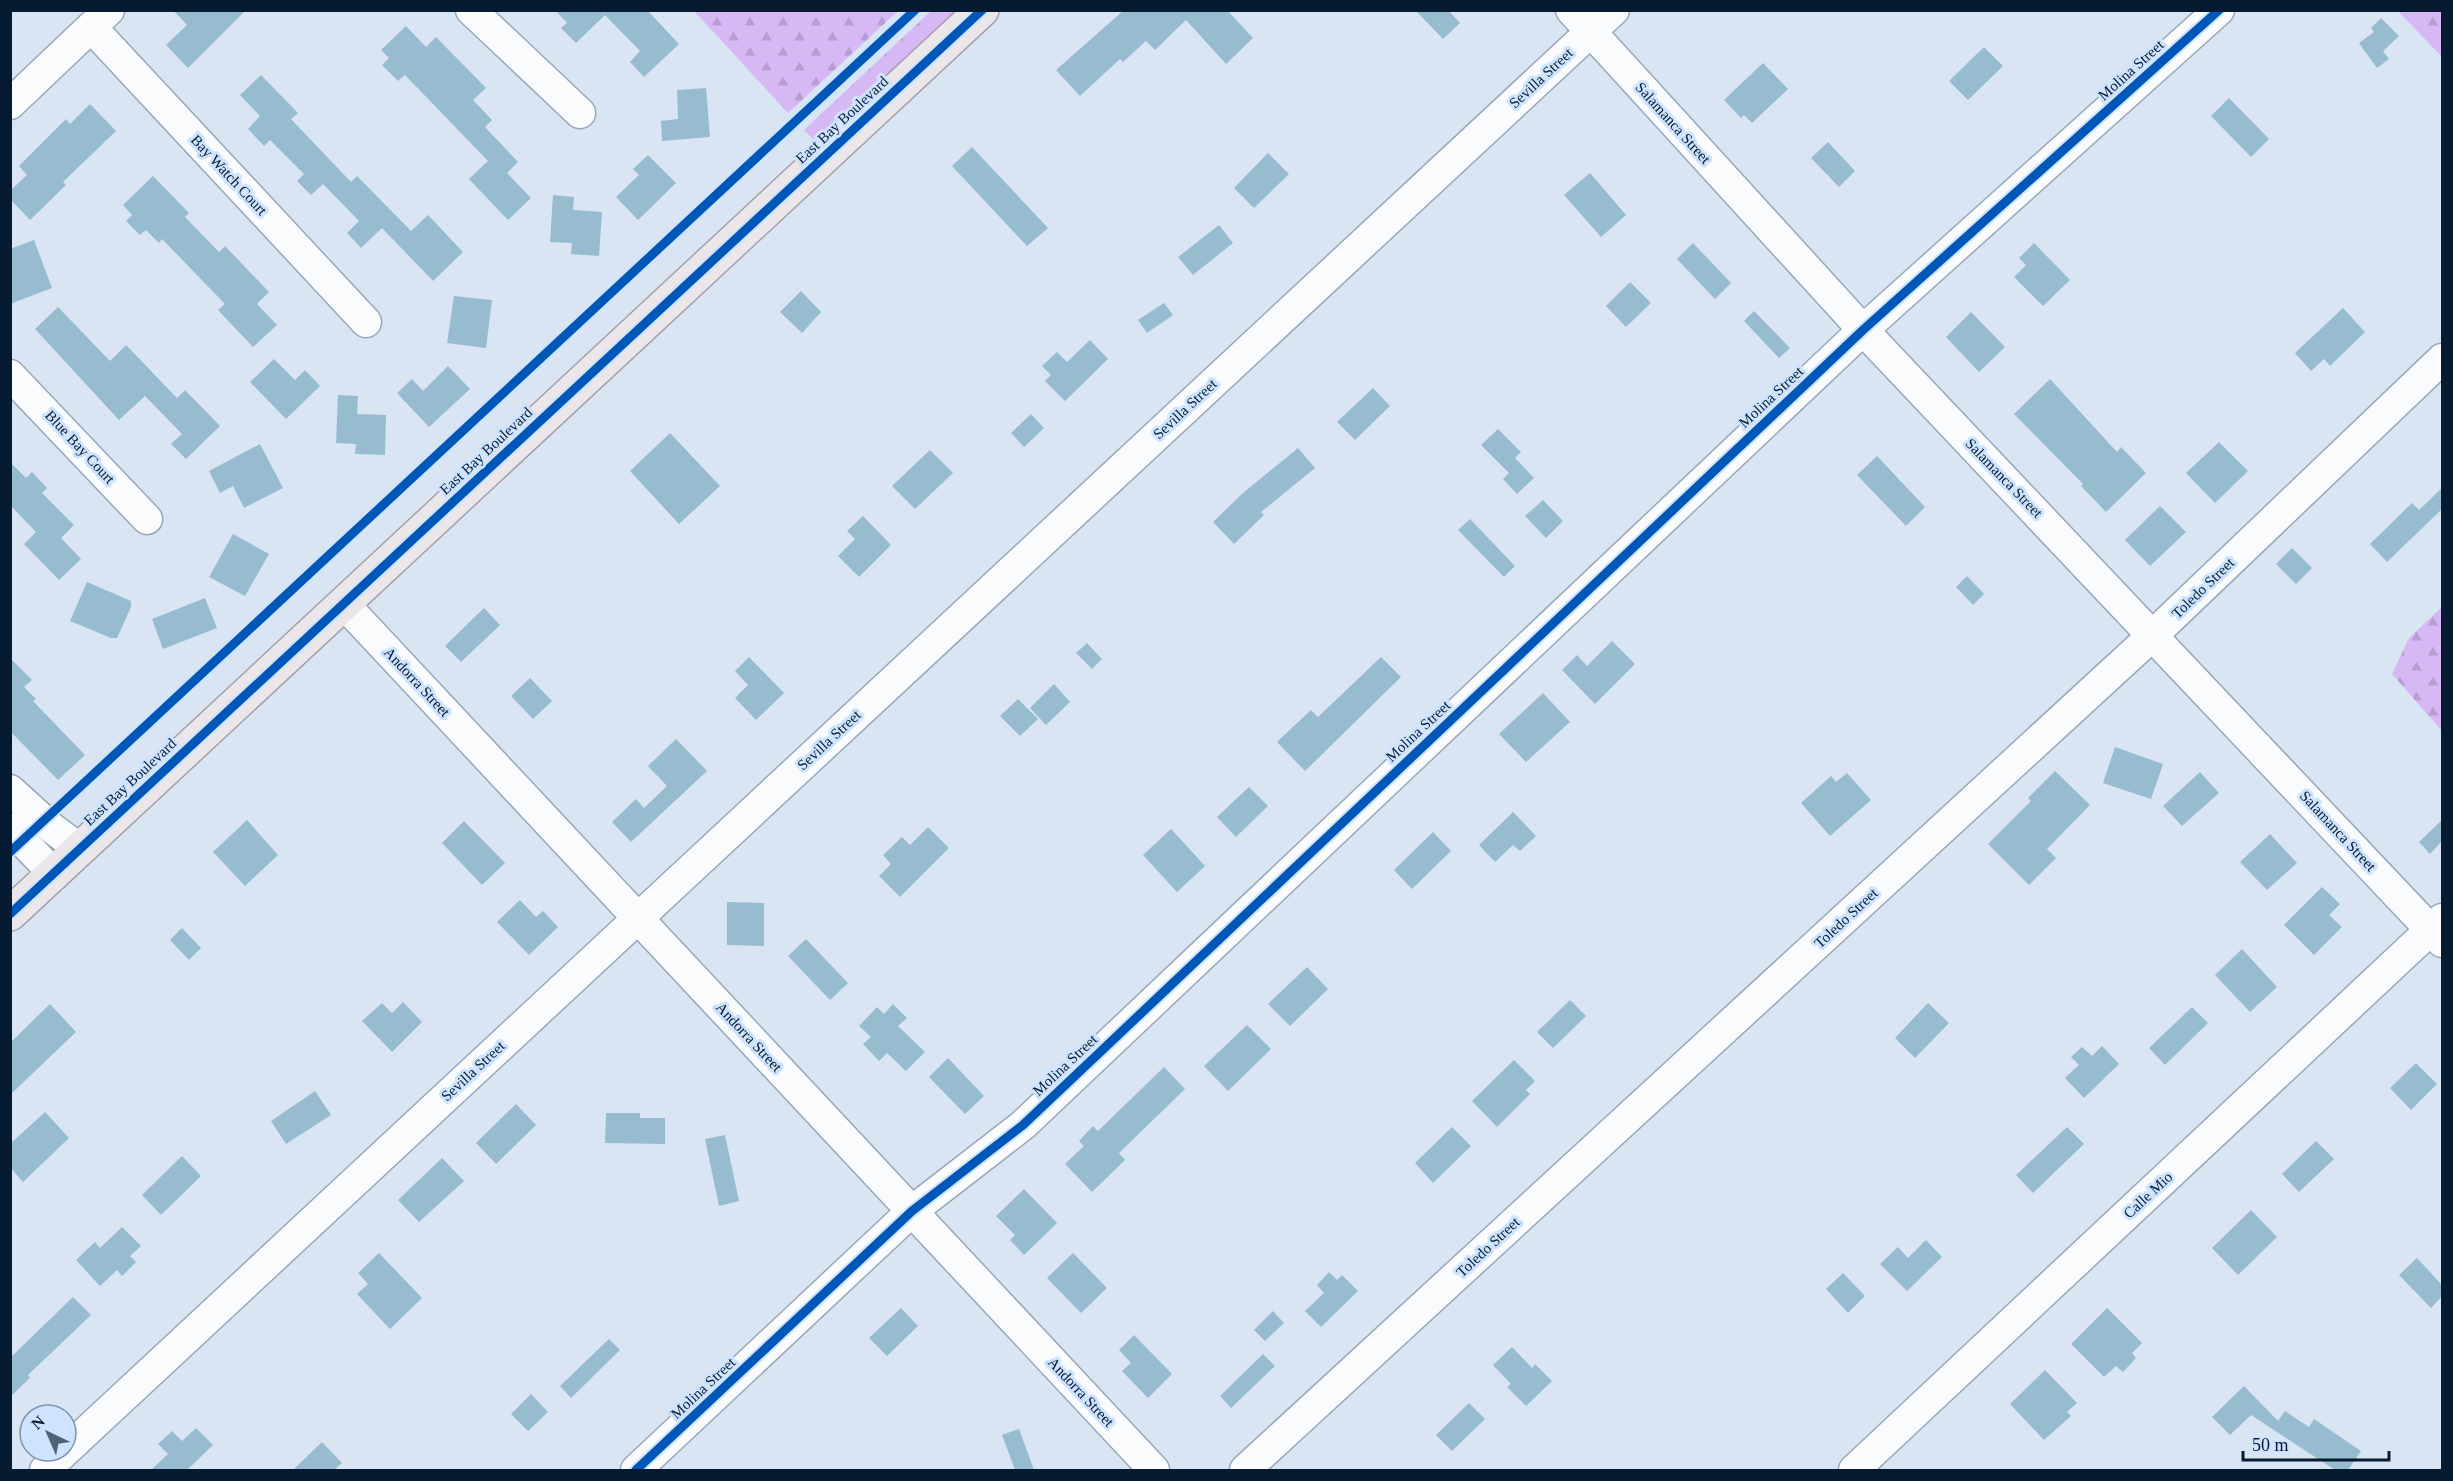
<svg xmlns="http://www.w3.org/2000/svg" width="2453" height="1481" viewBox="0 0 2453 1481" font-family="Georgia,serif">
<defs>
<pattern id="forest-firs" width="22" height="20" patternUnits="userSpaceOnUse" patternTransform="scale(1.5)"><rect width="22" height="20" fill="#d6b8f4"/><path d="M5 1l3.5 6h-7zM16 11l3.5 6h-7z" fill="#b69ed2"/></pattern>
</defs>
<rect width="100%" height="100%" fill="#d9e5f3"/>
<g fill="url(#forest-firs)">
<path d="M694,11h204l-110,102z"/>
<path d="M931,11h34l-145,135 -16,-16z"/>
<path d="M2398,11h44v46z"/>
<path d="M2442,607v124l-50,-57 17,-36z"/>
</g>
<g fill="#97bccf">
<path d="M173,10h73l-58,58 -22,-23 21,-20z"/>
<path d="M555,10h92l32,34 -35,33 -14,-15 10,-11 -35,-36 -29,28 -15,-15 6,-5z"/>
<path d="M1124,10h103l26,28 -27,26 -40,-44 -31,30 -9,-9 -23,21 -3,-3 -40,37 -24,-26z"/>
<path d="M1415,10h33l12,13 -17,16z"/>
<path d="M2381,18l18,18 -16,15 6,8 -12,9 -18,-25 15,-11 -3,-4z"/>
<path d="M406,26l20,21 10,-10 50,51 -13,12 19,20 -7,7 33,35 -11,11 24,25 -23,22 -39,-41 19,-18 -83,-86 -7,6 -16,-16 7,-7 -8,-8z"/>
<path d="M1984,47l19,19 -35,34 -19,-19z"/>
<path d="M1763,63l25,26 -36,34 -8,-8 -3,3 -17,-18z"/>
<path d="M261,75l37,38 -7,6 60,63 6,-6 54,55 17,-16 35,37 -30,29 -51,-53 -21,20 -14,-15 12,-12 -36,-37 -12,11 -14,-14 7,-7 -34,-34 -6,6 -16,-17 12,-13 -20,-21z"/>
<path d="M706,88l4,49 -48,4 -1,-20 17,-2 -1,-29z"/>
<path d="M2229,98l40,41 -18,18 -40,-41z"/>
<path d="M90,104l26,27 -53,51 3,3 -36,35 -20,-21v-8l17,-16 -8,-9 47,-47 4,5z"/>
<path d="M1828,142l27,29 -16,16 -28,-29z"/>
<path d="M972,147l76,81 -21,18 -75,-80z"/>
<path d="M1268,153l21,21 -35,34 -20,-20z"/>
<path d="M648,155l28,28 -38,37 -22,-23 23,-22 -6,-6z"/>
<path d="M1590,173l36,42 -25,22 -37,-42z"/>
<path d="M153,176l36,37 -4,4 34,35 6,-6 44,46 -12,12 20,21 -24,22 -35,-37 7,-6 -63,-65 -3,4 -13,-13 -6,5 -14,-14 6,-6 -9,-10z"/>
<path d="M553,195l21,2 -1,13 29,2 -3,44 -28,-2 1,-11 -22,-1z"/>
<path d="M1219,225l14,18 -40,32 -15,-18z"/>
<path d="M34,240l18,48 -42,16v-55z"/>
<path d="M1693,243l38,40 -16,16 -38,-40z"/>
<path d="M2034,243l36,37 -27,26 -29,-29 12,-12 -7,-7z"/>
<path d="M1630,282l21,21 -25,24 -20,-21z"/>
<path d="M801,291l20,21 -19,21 -22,-21z"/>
<path d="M454,296l38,4 -6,48 -39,-5z"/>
<path d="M1164,303l9,12 -26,18 -9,-13z"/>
<path d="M58,307l52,54 16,-16 51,53 8,-8 35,36 -34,33 -15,-15 11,-10 -37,-38 -26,24 -84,-91z"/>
<path d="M2343,308l22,24 -35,34 -6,-7 -13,12 -16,-18z"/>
<path d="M1754,311l36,37 -11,10 -35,-37z"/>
<path d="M1971,312l34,35 -26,25 -33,-35z"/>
<path d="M1090,340l18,19 -43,42 -20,-20 6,-6 -9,-9 15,-14 10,10z"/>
<path d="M274,359l21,21 10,-10 15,16 -34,33 -36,-37z"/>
<path d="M448,366l22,23 -41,38 -32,-34 15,-14 11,12z"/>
<path d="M2050,379l67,73 4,-5 25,26 -40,39 -25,-26 2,-2 -69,-70z"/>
<path d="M1373,388l17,18 -35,34 -18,-18z"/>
<path d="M338,395l20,1 -1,18 29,1 -1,40 -30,-1 1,-10 -20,-1z"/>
<path d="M1031,414l13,14 -20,19 -13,-14z"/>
<path d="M1498,429l23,23 -6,6 19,20 -17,16 -14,-15 6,-6 -28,-28z"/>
<path d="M670,433l50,53 -41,38 -49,-53z"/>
<path d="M2219,442l29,29 -33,32 -29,-30z"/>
<path d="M260,444l23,44 -39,20 -11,-22 -13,7 -11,-22z"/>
<path d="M1298,448l17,20 -54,44 3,3 -30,29 -21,-22 30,-29z"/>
<path d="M930,450l23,23 -38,36 -23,-23z"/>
<path d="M1877,456l48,51 -19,19 -49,-51z"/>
<path d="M10,462l16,16 6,-6 15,16 -5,5 32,32 -13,13 20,21 -22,21 -35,-36 12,-12 -26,-27z"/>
<path d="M2442,488v21l-55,53 -17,-18 42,-41 7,7z"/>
<path d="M1543,500l20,21 -17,17 -21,-22z"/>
<path d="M2160,506l26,26 -36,34 -25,-26z"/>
<path d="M863,516l28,29 -32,32 -21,-21 17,-17 -8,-8z"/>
<path d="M1470,519l45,47 -11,11 -46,-47z"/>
<path d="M233,534l36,20 -24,42 -36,-19z"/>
<path d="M2292,548l20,20 -16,16 -20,-20z"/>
<path d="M1967,576l17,18 -11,11 -17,-18z"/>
<path d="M87,582l44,19v6l-14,31h-6l-41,-17z"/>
<path d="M205,598l12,30 -54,21 -11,-30z"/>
<path d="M484,608l16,17 -39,37 -16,-16z"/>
<path d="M1612,641l23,23 -40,40 -33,-34 15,-15 10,11z"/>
<path d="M1087,643l15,16 -10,10 -16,-16z"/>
<path d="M749,657l35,36 -28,27 -21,-22 13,-13 -13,-14z"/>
<path d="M1381,657l20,20 -96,94 -28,-29 34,-32 7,7z"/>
<path d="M10,658l22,22 -8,7 12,12 -3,2 52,54 -27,25 -48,-49z"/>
<path d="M530,678l22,23 -19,18 -22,-23z"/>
<path d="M1054,684l16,18 -24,23 -16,-17z"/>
<path d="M1543,693l27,29 -44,40 -27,-28z"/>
<path d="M1018,699l20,20 -18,17 -20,-20z"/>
<path d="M676,739l31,32 -76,71 -19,-20 24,-23 8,9 23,-22 -19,-20z"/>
<path d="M2115,747l48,17 -12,35 -48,-16z"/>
<path d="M2055,771l35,34 -43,44 9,9 -27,27 -41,-41 43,-43 -3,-3z"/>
<path d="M2200,772l19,21 -37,33 -19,-20z"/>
<path d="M1847,773l24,27 -41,36 -29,-33 30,-27 5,6z"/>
<path d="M1249,787l19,19 -32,31 -19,-20z"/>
<path d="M1513,812l23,24 -16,15 -7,-6 -18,17 -16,-17z"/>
<path d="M247,820l31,35 -33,31 -32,-34z"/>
<path d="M2442,820v21l-12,13 -11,-12z"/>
<path d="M464,821l41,42 -23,22 -40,-42z"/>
<path d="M928,827l21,21 -49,49 -21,-21 12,-12 -8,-9 19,-18 8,8z"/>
<path d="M1171,829l34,37 -28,26 -34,-37z"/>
<path d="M1433,832l18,19 -39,38 -18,-19z"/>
<path d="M2270,834l27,29 -30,27 -27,-28z"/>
<path d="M2322,887l18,17 -11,11 13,12 -28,28 -30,-30z"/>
<path d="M520,900l16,17 7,-6 15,16 -29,28 -32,-33z"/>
<path d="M727,902l37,1v43l-37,-1z"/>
<path d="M182,928l19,20 -12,12 -19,-20z"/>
<path d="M806,939l42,44 -18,17 -42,-44z"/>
<path d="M2242,949l35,38 -27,25 -35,-37z"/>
<path d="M1307,967l21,22 -38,37 -22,-22z"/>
<path d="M1570,1000l16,16 -33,32 -16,-16z"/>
<path d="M403,1002l19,20 -30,30 -30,-31 20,-18 10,10z"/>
<path d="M1928,1003l21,20 -34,35 -20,-20z"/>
<path d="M50,1004l26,28 -66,63v-52z"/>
<path d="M893,1004l14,14 -9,8 27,26 -19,19 -19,-18 -8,8 -16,-17 8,-7 -12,-11 18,-19 7,7z"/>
<path d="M2192,1007l16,16 -43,42 -16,-17z"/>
<path d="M1247,1025l24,24 -43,42 -24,-25z"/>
<path d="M2102,1046l17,18 -35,34 -19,-20 14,-13 -8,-8 11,-10 10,9z"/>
<path d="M948,1058l36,38 -19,18 -36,-37z"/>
<path d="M1514,1060l21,21 -9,9 4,4 -33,33 -25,-26z"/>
<path d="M2416,1063l21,21 -26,26 -21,-22z"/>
<path d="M1164,1067l21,22 -66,64 6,7 -33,32 -27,-28 19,-18 -5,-5 14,-15 5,5z"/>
<path d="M315,1091l16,24 -45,29 -15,-23z"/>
<path d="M516,1104l20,21 -40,39 -20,-21z"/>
<path d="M45,1112l24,26 -46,44 -13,-15v-23z"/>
<path d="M606,1113h34v5h25v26l-60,-1z"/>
<path d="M1452,1127l19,19 -38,37 -18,-20z"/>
<path d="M2067,1127l17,17 -51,49 -17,-18z"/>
<path d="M725,1135l14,66 -20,5 -14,-67z"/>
<path d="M2316,1141l18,18 -35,33 -17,-18z"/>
<path d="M182,1156l19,20 -40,39 -19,-20z"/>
<path d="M442,1158l22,23 -45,41 -21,-22z"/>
<path d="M1024,1189l33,34 -33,32 -14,-15 5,-5 -19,-19z"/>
<path d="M2251,1210l26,27 -39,38 -26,-27z"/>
<path d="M122,1227l19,19 -11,10 6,6 -14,14 -5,-6 -17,16 -24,-26 19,-18 5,6z"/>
<path d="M1926,1240l16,17 -35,34 -27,-27 18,-17 10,11z"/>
<path d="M379,1253l43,45 -32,31 -33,-35 11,-10 -10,-11z"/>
<path d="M1073,1253l34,35 -26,25 -34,-35z"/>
<path d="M2417,1258l25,27v11l-11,12 -32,-33z"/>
<path d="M1329,1272l8,8 5,-5 16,16 -37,36 -16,-16 19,-18 -7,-8z"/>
<path d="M1843,1273l22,23 -17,17 -22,-24z"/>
<path d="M73,1297l18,18 -63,60 2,3 -20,19v-39z"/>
<path d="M901,1308l17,18 -31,30 -18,-18z"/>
<path d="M2107,1308l35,35 -10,10 4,5 -13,14 -7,-6 -12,11 -33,-33z"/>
<path d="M1273,1311l11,12 -19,18 -11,-11z"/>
<path d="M1134,1335l38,39 -24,24 -26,-27 9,-8 -12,-13z"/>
<path d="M609,1339l11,11 -49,48 -11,-12z"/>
<path d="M1512,1347l20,21 3,-4 17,17 -26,25 -19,-19 4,-3 -18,-19z"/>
<path d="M1263,1354l12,12 -44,42 -11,-12z"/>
<path d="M2045,1370l32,33 -10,9 4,4 -27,24 -34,-36z"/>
<path d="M2244,1386l34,35 7,-10 24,16 5,-8 47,32 -13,19h-13l-84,-55 -21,20 -18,-18z"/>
<path d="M531,1394l17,18 -20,19 -17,-17z"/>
<path d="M1469,1403l16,16 -33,32 -16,-16z"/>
<path d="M196,1428l17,17 -26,25h-36l17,-16 -10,-10 14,-13 10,10z"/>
<path d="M1019,1429l15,41h-19l-13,-35z"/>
<path d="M322,1442l20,21 -8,7h-41z"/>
</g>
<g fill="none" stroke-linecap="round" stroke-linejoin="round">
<defs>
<g id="minor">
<path d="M471,10l109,103"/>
<path d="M1571,10l292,320 579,612"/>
<path d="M92,28l274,294"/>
<path d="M10,104l99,-94"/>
<path d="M10,375l137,144"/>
<path d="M344,604l810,866"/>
<path d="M10,790l43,39 27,20"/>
<path d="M10,828l44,46"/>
<path d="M45,1470l1569,-1460"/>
<path d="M636,1470l276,-259 111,-86 840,-795 356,-320"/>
<path d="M1245,1470l908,-835 289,-276"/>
<path d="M1854,1470l588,-551"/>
</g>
<path id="major" d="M10,914l972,-904"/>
</defs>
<use href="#minor" stroke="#98a7b9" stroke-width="33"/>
<use href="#major" stroke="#a4a1aa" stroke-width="36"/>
<use href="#minor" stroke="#f9fbfd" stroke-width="30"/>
<use href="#major" stroke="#eae6e9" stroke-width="33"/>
<defs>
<g id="cycleway">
<path d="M10,852l905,-842"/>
<path d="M10,914l972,-904"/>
<path d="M636,1470l276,-259 111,-86 840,-795 356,-320"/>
</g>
</defs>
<use href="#cycleway" stroke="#cee4fe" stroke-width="13"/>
<use href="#cycleway" stroke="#0057b8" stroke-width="9"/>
</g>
<g text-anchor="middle" stroke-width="6" stroke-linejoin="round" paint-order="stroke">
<g font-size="15" fill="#061b32" stroke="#cee4fe">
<text transform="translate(2131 70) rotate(-42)" y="5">Molina Street</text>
<text transform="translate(1541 78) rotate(-43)" y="5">Sevilla Street</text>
<text transform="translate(842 120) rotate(-43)" y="5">East Bay Boulevard</text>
<text transform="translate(1673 123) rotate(48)" y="5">Salamanca Street</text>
<text transform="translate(229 175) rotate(47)" y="5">Bay Watch Court</text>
<text transform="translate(1771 397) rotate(-43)" y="5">Molina Street</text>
<text transform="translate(1185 409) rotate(-43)" y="5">Sevilla Street</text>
<text transform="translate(80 447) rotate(47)" y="5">Blue Bay Court</text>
<text transform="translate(486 451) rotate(-43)" y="5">East Bay Boulevard</text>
<text transform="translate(2004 478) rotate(46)" y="5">Salamanca Street</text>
<text transform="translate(2203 588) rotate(-44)" y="5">Toledo Street</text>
<text transform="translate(417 682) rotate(47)" y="5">Andorra Street</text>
<text transform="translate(1418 731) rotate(-43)" y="5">Molina Street</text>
<text transform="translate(829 740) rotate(-43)" y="5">Sevilla Street</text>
<text transform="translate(130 782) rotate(-43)" y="5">East Bay Boulevard</text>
<text transform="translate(2338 831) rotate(47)" y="5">Salamanca Street</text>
<text transform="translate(1846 918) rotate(-43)" y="5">Toledo Street</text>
<text transform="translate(749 1037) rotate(47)" y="5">Andorra Street</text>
<text transform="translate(1065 1065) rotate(-43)" y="5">Molina Street</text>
<text transform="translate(473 1071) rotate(-43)" y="5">Sevilla Street</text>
<text transform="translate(2148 1195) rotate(-43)" y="5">Calle Mio</text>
<text transform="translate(1488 1247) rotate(-43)" y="5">Toledo Street</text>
<text transform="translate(703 1388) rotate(-43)" y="5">Molina Street</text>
<text transform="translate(1081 1392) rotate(47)" y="5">Andorra Street</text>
</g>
</g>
<rect width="2453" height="1481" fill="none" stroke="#061b32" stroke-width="24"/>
<g transform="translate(48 1433) rotate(316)"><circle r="28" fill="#cee4fe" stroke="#7e94ac" stroke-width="1.5"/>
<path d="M0-4.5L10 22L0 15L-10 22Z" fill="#506276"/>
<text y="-9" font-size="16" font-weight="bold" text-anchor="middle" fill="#061b32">N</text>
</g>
<path d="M2243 1451v9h146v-9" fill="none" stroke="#061b32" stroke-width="3"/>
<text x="2252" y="1451" font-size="18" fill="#061b32" stroke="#cee4fe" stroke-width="4.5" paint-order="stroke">50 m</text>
</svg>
